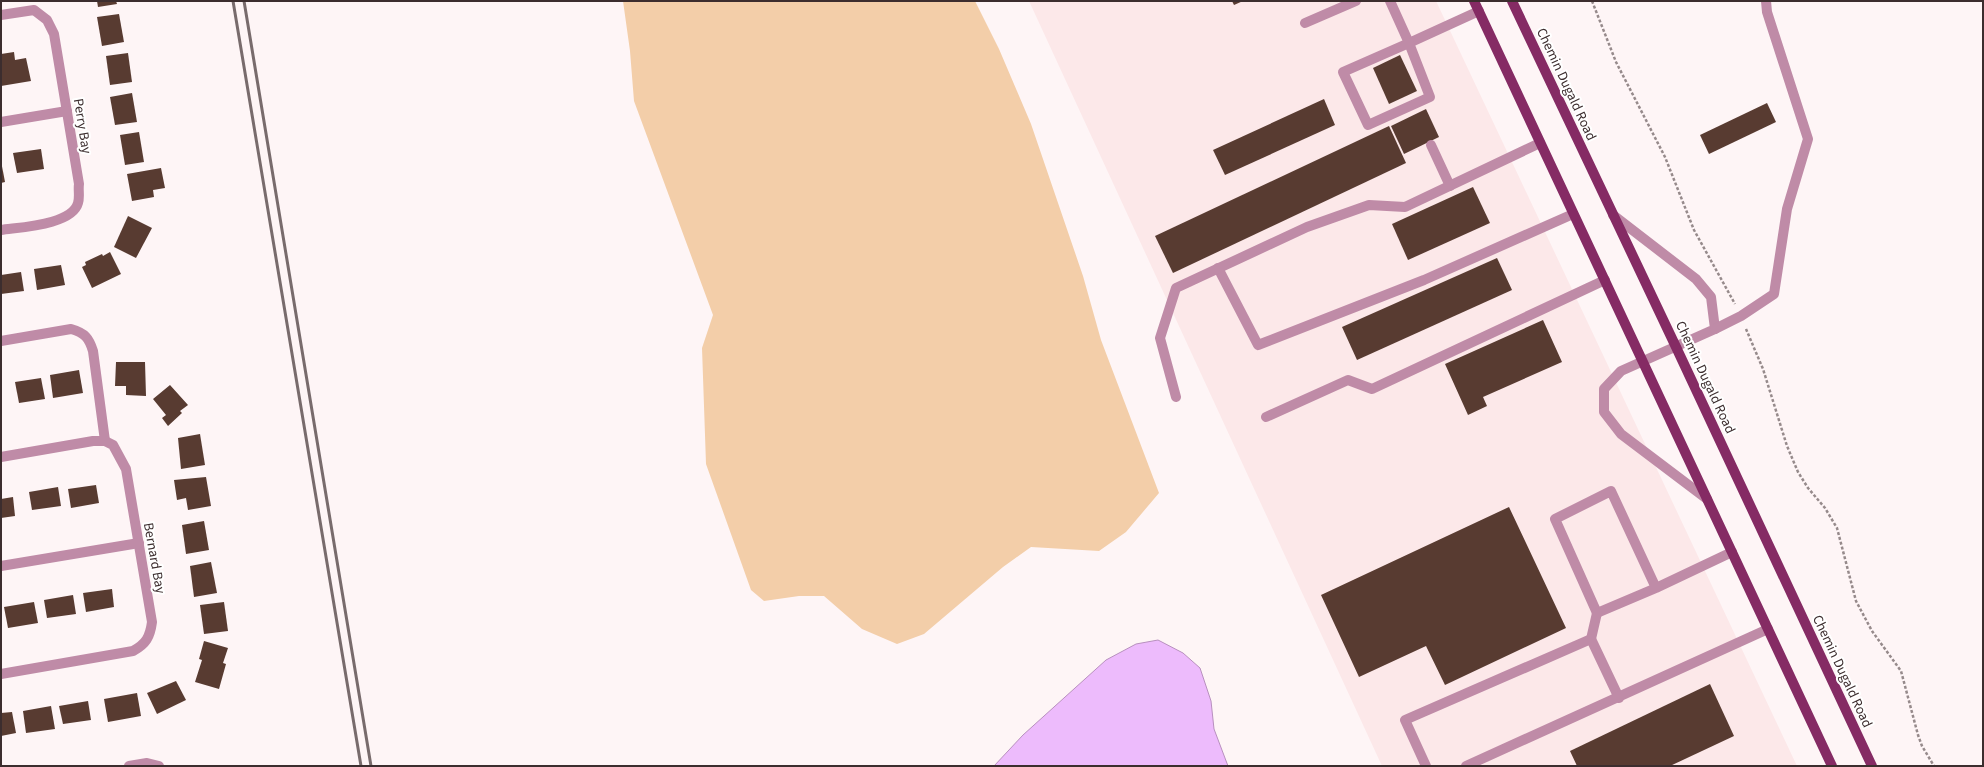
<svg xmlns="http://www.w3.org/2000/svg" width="1984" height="767" viewBox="0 0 1984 767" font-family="'Source Sans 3',sans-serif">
<rect width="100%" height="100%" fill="#fef5f6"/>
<path fill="#fce8e9" d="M1029,1h407l361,765h-415z"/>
<path fill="#f3cea9" d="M623,1h352l24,48 32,75 52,152 18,64 58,153 -33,39 -27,19 -68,-4 -28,20 -79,67 -27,10 -35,-15 -38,-33h-25l-35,5 -13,-11 -45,-126 -4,-116 11,-33 -79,-214 -4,-50z"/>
<path fill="#edbbfc" stroke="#b890be" d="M1158,640l25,13 17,15 11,33 3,28 14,37h-234l29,-31 83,-75 30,-16z"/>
<g fill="#583b31">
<path d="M97,1h19l1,3 -19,3z"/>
<path d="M1232,1h11l-9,4z"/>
<path d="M119,14l5,28 -22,4 -5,-29z"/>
<path d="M14,52l1,8 11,-2 5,23 -30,5v-32z"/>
<path d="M128,53l4,29 -22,3 -4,-29z"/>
<path d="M1400,55l17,36 -28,13 -16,-36z"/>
<path d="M132,93l5,29 -22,3 -5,-28z"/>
<path d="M1324,99l11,26 -110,50 -12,-25z"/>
<path d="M1767,103l9,19 -67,32 -9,-19z"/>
<path d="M1426,109l13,28 -35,17 -13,-28z"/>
<path d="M1389,126l17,37 -233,110 -18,-37z"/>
<path d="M139,132l5,30 -19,3 -5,-30z"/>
<path d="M41,149l3,20 -27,4 -4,-20z"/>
<path d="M1,161l4,21 -4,1z"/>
<path d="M161,168l4,20 -12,2 1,7 -22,4 -5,-27z"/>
<path d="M1473,187l17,36 -82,37 -16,-36z"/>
<path d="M128,216l24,12 -16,30 -22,-11z"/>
<path d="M110,252l11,22 -29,14 -10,-21 4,-2 -1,-3 17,-8 1,2z"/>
<path d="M1497,258l15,32 -155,70 -15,-33z"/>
<path d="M61,265l4,20 -28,5 -3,-21z"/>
<path d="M21,272l3,19 -23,3v-19z"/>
<path d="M1543,320l19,42 -79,35 4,9 -19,9 -23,-51z"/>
<path d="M116,362h29l1,34 -20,-1v-9h-11z"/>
<path d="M79,370l4,23 -30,5 -3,-23z"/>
<path d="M41,378l4,21 -26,4 -4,-21z"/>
<path d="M170,385l18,20 -8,6 2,2 -14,13 -6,-8 4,-3 -13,-16z"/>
<path d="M200,434l5,31 -24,4 -3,-31z"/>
<path d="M206,477l5,29 -23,4 -2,-12 -9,2 -3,-20z"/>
<path d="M96,485l3,18 -28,5 -3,-19z"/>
<path d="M58,487l3,19 -29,4 -3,-18z"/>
<path d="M13,497l2,19 -14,2v-19z"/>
<path d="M1509,507l57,121 -121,57 -19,-39 -67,31 -38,-82z"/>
<path d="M204,521l5,29 -23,4 -4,-29z"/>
<path d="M211,562l6,31 -23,4 -4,-31z"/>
<path d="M112,589l2,18 -28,5 -3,-19z"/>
<path d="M73,595l3,19 -29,4 -3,-18z"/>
<path d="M34,602l4,21 -30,5 -4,-21z"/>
<path d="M224,602l4,29 -24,3 -4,-29z"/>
<path d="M204,641l24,7 -5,15 3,1 -7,25 -24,-7 7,-22 -3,-1z"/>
<path d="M176,681l10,19 -29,14 -10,-21z"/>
<path d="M1710,684l24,52 -64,30h-93l-7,-15z"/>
<path d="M137,693l4,23 -33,6 -4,-23z"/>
<path d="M88,701l3,19 -28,4 -4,-18z"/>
<path d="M51,706l4,23 -29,4 -3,-22z"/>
<path d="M12,712l4,21 -15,3v-23z"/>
</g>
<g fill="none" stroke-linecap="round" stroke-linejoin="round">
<g stroke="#968a8b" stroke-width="2.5" stroke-dasharray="3 2" stroke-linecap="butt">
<path d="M1592,1l24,61 49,95 29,73 41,74"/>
<path d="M1746,329l17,40 24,77 11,26 10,16 17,20 12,20 19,73 16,30 29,40 17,64 4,11 12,20"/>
</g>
<g stroke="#bf8ba7" stroke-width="10">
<path d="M1390,1l19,42 70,-32"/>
<path d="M1,15l33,-5 13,10 7,14 25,150c-1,6 1,13 -1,19 -6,22 -58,24 -77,27"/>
<path d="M1305,23l51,-22"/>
<path d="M1409,43l21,54 -62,28 -25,-53z"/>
<path d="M1,122l66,-11"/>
<path d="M1431,145l19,41"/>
<path d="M1613,215l83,64 15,18 4,32 -94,42 -17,18v23l17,22 86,65"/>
<path d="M1218,268l40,77 166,-65 149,-66"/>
<path d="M1715,329l26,-13 33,-22 13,-85 21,-70 -41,-127 -1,-11"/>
<path d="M1,341l70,-12c14,4 18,9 22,22l12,90"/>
<path d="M1176,397l-16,-59 16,-50 131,-61 62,-22 36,2 135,-64"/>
<path d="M1266,417l82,-37 24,9 233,-109"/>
<path d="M1,457l92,-16h12l8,4 13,24 26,153c-2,15 -6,22 -19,29l-132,23"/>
<path d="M1,566l138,-23"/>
<path d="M1656,588l-45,-97 -56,28 42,94 59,-25 76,-36"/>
<path d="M1591,639l6,-26"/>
<path d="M129,766l18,-3 12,3"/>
<path d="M1426,766l-21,-46 186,-81 28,59"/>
<path d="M1466,766l302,-137"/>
</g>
<g stroke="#852b64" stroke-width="10">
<path d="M1474,1l358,765"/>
<path d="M1512,1l164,346 196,419"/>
</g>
<g stroke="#786b6c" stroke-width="3">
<path d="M233,1l128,765"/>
<path d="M244,1l127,765"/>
</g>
</g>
<g text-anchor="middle" stroke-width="4" stroke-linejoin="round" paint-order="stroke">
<g font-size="14" fill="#3c2d2e" stroke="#fff">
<text transform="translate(1567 84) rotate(65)" y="5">Chemin Dugald Road</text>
<text transform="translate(83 126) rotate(81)" y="5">Perry Bay</text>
<text transform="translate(1706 377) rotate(65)" y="5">Chemin Dugald Road</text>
<text transform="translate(155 558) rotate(80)" y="5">Bernard Bay</text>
<text transform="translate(1843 671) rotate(65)" y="5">Chemin Dugald Road</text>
</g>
</g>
<rect width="1984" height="767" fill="none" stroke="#3c2d2e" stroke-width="4"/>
</svg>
